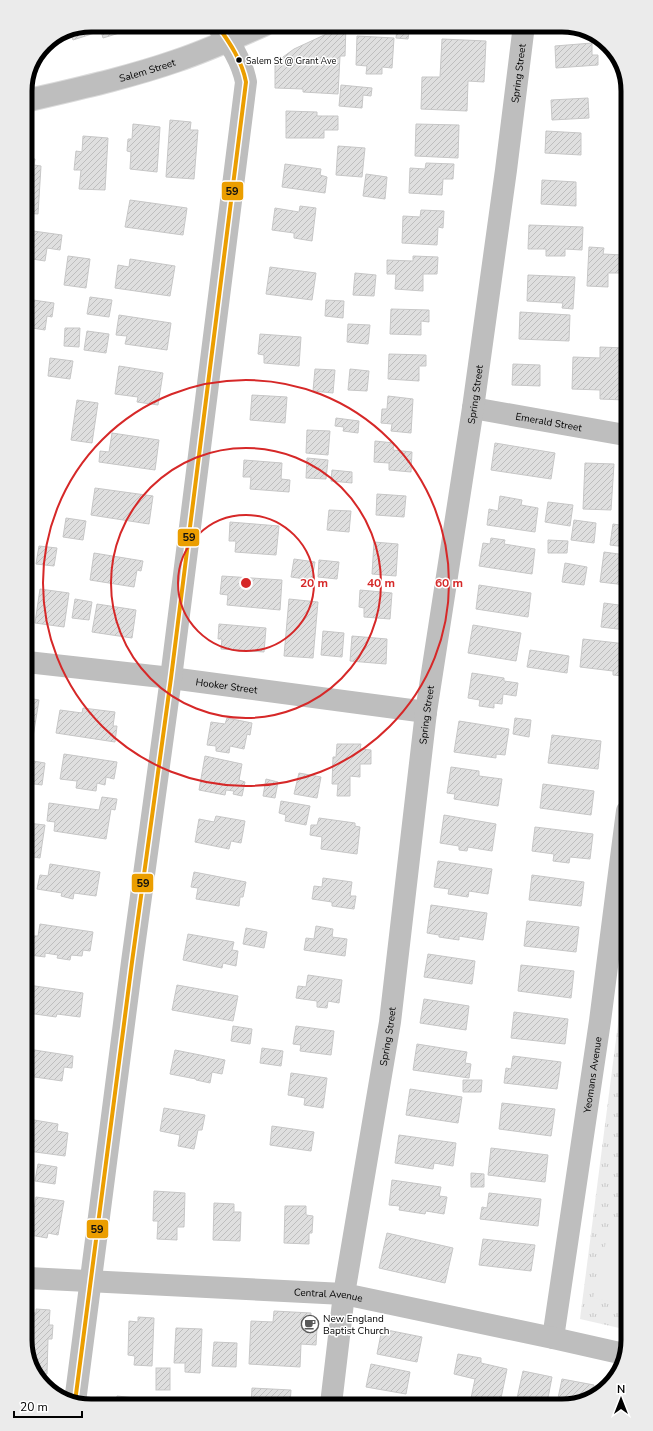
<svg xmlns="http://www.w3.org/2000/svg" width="653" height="1431" viewBox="0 0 653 1431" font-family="'Nunito Sans',sans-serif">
<defs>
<pattern id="grass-tufts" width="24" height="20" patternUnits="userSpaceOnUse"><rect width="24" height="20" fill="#ececec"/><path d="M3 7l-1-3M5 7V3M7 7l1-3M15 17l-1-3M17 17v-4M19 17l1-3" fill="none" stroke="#c9c9c9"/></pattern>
<pattern id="building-hatch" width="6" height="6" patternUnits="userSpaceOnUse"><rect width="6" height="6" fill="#dfdfdf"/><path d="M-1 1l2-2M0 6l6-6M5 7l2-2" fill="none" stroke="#bebebe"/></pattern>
</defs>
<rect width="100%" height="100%" fill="#fff"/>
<path fill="url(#grass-tufts)" d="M627,954l1,376 -48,-11z"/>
<path fill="#ececec" d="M611,1220l17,3v82l-35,-7z"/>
<g fill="url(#building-hatch)" stroke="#c7c7c7">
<path d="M91,25h36l2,5 -26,8 -2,-7 -28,9 -3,-7z"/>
<path d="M346,25l-1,31h-5l-2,38 -35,-2v-3l-28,-1v-23l8,-8 11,-8z"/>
<path d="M378,25h32l-2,14 -12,-1 1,-10 -19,-2z"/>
<path d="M357,36l37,2 -2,30 -10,-1v7h-16l1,-8 -11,-1z"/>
<path d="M442,39l44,2 -2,41 -16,-1 -1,30 -46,-2 1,-32h18z"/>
<path d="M592,43v12h6v10l-42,3 -1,-22z"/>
<path d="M341,85l31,3 -1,8 -8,-1 -1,13 -23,-2z"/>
<path d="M588,98l1,20 -37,2 -1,-20z"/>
<path d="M286,111l31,1v4h21v14h-14v8h-38z"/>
<path d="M170,120l21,2 -1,8h8l-4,49 -28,-2z"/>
<path d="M133,124l27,3 -3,45 -27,-3 1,-17 -4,-1 1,-12h4z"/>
<path d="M416,124l43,1 -1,33 -43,-2z"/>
<path d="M546,131l35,2v22l-36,-2z"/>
<path d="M83,136l25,2 -3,52 -26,-1 2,-19h-7l2,-19 6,1z"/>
<path d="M338,146l27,2 -3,29 -26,-2z"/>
<path d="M25,158l10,1 -1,6 7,1 -3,48 -13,-1z"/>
<path d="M426,163l28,1 -1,15h-10l-1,16 -33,-2 1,-25 15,1z"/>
<path d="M285,164l36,5 -1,6 7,2 -2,16 -43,-6z"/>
<path d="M366,174l21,3 -2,22 -22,-3z"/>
<path d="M542,180l34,2v24l-35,-2z"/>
<path d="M130,200l57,8 -4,27 -58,-8z"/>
<path d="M300,206l16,2 -4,33 -18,-3v-5l-22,-3 3,-22 24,4z"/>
<path d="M421,210l23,1 -1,17 -5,-1 -1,18 -35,-2 1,-27 17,1z"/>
<path d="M529,225l54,2 -1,23 -17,-1v7h-19v-7h-18z"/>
<path d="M26,230l36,5 -2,15 -13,-2 -2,13 -19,-3z"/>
<path d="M589,247l15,1 -1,6 20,1 -1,18h-14v14l-21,-1z"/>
<path d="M68,256l22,3 -4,29 -22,-3z"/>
<path d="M413,256l25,1 -1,17h-14v17l-28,-2 1,-15h-9v-14l26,1z"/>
<path d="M130,259l45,7 -5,30 -55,-8 3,-23 11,2z"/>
<path d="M270,267l46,6 -4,27 -46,-6z"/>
<path d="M355,273l21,2 -2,21 -21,-1z"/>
<path d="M528,275l47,2 -2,32 -11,-1 1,-5 -36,-2z"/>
<path d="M90,297l22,3 -3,17 -22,-3z"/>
<path d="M26,299l28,4 -2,14 -5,-1 -2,14 -19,-3z"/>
<path d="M326,300l18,1 -1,17 -18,-2z"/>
<path d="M391,309l38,1v12l-8,-1v14l-31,-1z"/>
<path d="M520,312l50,3 -1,26 -50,-2z"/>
<path d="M119,315l52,8 -4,27 -42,-6 2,-8 -11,-1z"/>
<path d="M348,324l22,1 -2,19 -21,-2z"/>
<path d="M65,328h15l-1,19 -15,-1z"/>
<path d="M87,331l22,3 -3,19 -22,-3z"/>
<path d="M260,334l41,3 -2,29 -35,-3v-8l-6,-1z"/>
<path d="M600,347l25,1v52l-25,-1v-9l-28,-1 1,-32 27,1z"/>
<path d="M389,354l37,1v11h-7v15l-31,-2z"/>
<path d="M50,358l23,3 -3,18 -22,-3z"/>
<path d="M513,364l27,1v21l-28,-1z"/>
<path d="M119,366l44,7 -5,32 -21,-3 1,-5 -23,-3z"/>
<path d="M315,369l20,1 -2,23 -20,-2z"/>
<path d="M350,369l19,2 -2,20 -19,-1z"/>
<path d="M252,395l35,2 -2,26 -35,-3z"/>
<path d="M388,396l25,3 -2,34 -20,-2 1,-7 -11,-1 1,-14h5z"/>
<path d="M77,400l21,3 -6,40 -21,-3z"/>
<path d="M336,418l23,3 -1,12 -15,-2 1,-4 -9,-1z"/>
<path d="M307,430l23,1 -2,24 -22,-2z"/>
<path d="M112,433l47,7 -4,30 -56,-8 1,-11 9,1z"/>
<path d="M375,441l19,2 -1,7 19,2 -1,20 -22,-2v-7l-15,-1z"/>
<path d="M495,443l60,10 -4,26 -60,-9z"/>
<path d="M307,458l21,2 -2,19 -20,-1z"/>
<path d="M244,460l38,3 -1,16 9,1 -1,12 -39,-3 1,-12h-8z"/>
<path d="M585,463l29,1 -3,46 -28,-1z"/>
<path d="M332,470l20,2v11l-21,-2z"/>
<path d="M95,488l58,8 -4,28 -58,-9z"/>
<path d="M377,494l29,2 -2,21 -28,-2z"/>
<path d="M500,496l22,4 -1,5 17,3 -3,24 -48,-7 2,-16 9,2z"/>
<path d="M548,502l25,3 -3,21 -25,-4z"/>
<path d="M329,510l22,1 -2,21 -22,-2z"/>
<path d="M66,518l20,3 -3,19 -20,-3z"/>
<path d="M574,520l22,3 -2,20 -23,-3z"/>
<path d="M230,522l49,4 -3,29 -41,-3 1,-11h-7z"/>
<path d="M613,524l13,2v21l-16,-2z"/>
<path d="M491,538l14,2 -1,4 31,5 -3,25 -53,-8 4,-23 7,1z"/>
<path d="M548,540l20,1 -1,12h-19z"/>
<path d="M374,542l24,2 -2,32 -24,-2z"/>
<path d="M39,546l18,2 -3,18 -18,-2z"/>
<path d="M604,552l22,3v30l-26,-3z"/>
<path d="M94,553l49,8 -2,10 -4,-1 -3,17 -44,-7z"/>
<path d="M294,559l21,3 -3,18 -21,-3z"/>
<path d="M319,560l20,2 -2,17 -19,-2z"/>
<path d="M565,563l22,4 -3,18 -22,-3z"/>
<path d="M222,576l60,4 -2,30 -53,-5 1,-10 -8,-1z"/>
<path d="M479,585l52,8 -3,24 -52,-8z"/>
<path d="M40,589l29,4 -5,34 -29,-4z"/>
<path d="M360,590l32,3 -2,26 -26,-2v-9l-5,-1z"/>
<path d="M75,599l17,3 -3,18 -17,-2z"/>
<path d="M289,599l29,3 -5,56 -29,-2z"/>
<path d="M604,603l22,3v24l-25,-3z"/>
<path d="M97,604l39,6 -4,28 -40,-6z"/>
<path d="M219,624l47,4 -2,24 -43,-3 1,-10h-4z"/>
<path d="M473,625l48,8 -5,28 -48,-8z"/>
<path d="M323,631l21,2 -2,24 -21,-2z"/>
<path d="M352,636l35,3 -1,25 -36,-3z"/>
<path d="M583,639l43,5v27h-2l-1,5 -10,-1v-4l-33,-4z"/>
<path d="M530,650l39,6 -2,17 -40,-6z"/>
<path d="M472,673l32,5v3l14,2 -2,13 -13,-2 -1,10 -8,-1v5l-15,-2 1,-6 -12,-2z"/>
<path d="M27,698l12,2 -6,37 -6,-1z"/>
<path d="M83,708l32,4 -2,14h4l-2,16 -59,-9 4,-23 22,3z"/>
<path d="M227,718l25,5 -2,12 -3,-1 -3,15 -14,-3 -1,7 -13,-2v-5l-9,-1 4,-23 14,2z"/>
<path d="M515,718l16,2 -2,17 -16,-3z"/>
<path d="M459,721l50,8 -4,26 -9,-1v4l-42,-6z"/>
<path d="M552,735l49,6 -3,28 -50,-6z"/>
<path d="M337,744h24l-1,5 11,1v14h-11v13l-10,-1v20h-13l1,-12h-6l1,-27h3z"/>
<path d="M64,754l53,8 -3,17 -8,-2 -1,8 -8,-2 -1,8 -20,-3 1,-7 -17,-2z"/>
<path d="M205,756l37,8 -3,16 6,2 -3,14 -9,-2 1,-3 -8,-1 -1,5 -26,-5z"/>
<path d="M27,760l18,3 -3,22 -15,-2z"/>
<path d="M451,767l28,4v5l23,3 -4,27 -44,-7 1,-5 -8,-1z"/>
<path d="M299,773l22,4 -4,21 -23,-4z"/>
<path d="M266,779l12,3 -3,16 -12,-2z"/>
<path d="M543,784l51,7 -3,24 -51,-7z"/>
<path d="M102,797l15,2 -2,11 -4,-1 -5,30 -52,-8 1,-9 -8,-1 2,-18 50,7z"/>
<path d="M281,801l29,5 -4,19 -21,-4 1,-6 -7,-2z"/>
<path d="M444,815l52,9 -4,27 -24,-4 -1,4 -8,-1v-4l-19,-3z"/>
<path d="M216,816l29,5 -4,22 -10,-2 -2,8 -34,-7 4,-23 15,3z"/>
<path d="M319,818l36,5v3l5,1 -3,27 -36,-5 1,-12 -12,-2 1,-10h6z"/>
<path d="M27,823l18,2 -5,33 -13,-2z"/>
<path d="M535,827l58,7 -3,25 -20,-2 -1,6 -16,-2 1,-7 -22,-3z"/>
<path d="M438,861l54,8 -4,25 -19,-3 -1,6 -20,-3 1,-5 -15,-2z"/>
<path d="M50,864l50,8 -4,24 -22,-3 -1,6 -12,-3 1,-3 -25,-4 3,-14 8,1z"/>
<path d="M194,872l52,10 -3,15h-3l-1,9 -43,-7 2,-11 -7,-1z"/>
<path d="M532,875l52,7 -3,24 -52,-6z"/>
<path d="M323,878l29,4 -2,14h6l-2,13 -22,-3v-4l-20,-3 2,-13 8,1z"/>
<path d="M431,905l56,8 -4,27 -24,-4v4l-20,-3v-2l-12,-2z"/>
<path d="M527,921l52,6 -3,25 -52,-6z"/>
<path d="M40,924l53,8 -3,19 -7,-1 -1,6 -11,-1 -1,5 -13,-2 1,-3 -13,-2v4l-15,-2 3,-19h5z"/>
<path d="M316,926l17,3 -1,8 15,2 -2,17 -41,-6 2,-12 8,1z"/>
<path d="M246,928l21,4 -3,16 -21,-4z"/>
<path d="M188,934l46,8 -2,8 6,1 -2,15 -13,-3 -1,5 -39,-8z"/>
<path d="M428,954l47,7 -3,23 -48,-7z"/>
<path d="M521,965l53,6 -3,27 -53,-7z"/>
<path d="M308,975l34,5 -3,23 -11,-2 -1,7 -10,-1v-6l-21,-3 2,-12 8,1z"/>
<path d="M28,985l55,8 -3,24 -23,-3 -1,3 -28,-4z"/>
<path d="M177,985l61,11 -5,25 -61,-11z"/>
<path d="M424,999l45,7 -3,24 -46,-7z"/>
<path d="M514,1012l54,7 -3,25 -54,-6z"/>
<path d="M233,1026l19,3 -2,15 -19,-3z"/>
<path d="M296,1026l38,5 -3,24 -31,-4 1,-6 -8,-1z"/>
<path d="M417,1044l50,8 -2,11 6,1 -2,14 -56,-8z"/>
<path d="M262,1048l21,3 -2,15 -21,-3z"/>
<path d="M28,1049l45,7 -1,12 -8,-1 -2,14 -34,-5z"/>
<path d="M175,1050l50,10 -3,14 -10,-2 -2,11 -14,-3v-1l-26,-5z"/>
<path d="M513,1056l48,6 -4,27 -53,-6 2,-15 5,1z"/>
<path d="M291,1073l36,5 -4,30 -19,-3 1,-7 -17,-3z"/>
<path d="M463,1080h19l-1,12h-18z"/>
<path d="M410,1089l52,8 -4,26 -52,-8z"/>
<path d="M502,1103l53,6 -4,27 -52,-7z"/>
<path d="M164,1108l41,7 -3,15h-4l-4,19 -16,-3 2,-11 -20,-4z"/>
<path d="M28,1119l30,5 -1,7 11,2 -3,23 -37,-5z"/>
<path d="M272,1126l42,6 -3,19 -41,-6z"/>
<path d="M399,1135l57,8 -3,23 -19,-3 -1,6 -38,-6z"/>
<path d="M491,1148l57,7 -3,27 -57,-7z"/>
<path d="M38,1164l19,3 -2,17 -20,-3z"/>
<path d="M471,1173l13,1v13h-13z"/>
<path d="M392,1180l49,7 -2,9 8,1 -3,17 -18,-3 -1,3 -26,-4 1,-4 -11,-1z"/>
<path d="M154,1191l31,2 -1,34h-7v13l-20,-1 1,-18h-5z"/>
<path d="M489,1193l52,6 -3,27 -58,-7 2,-12 5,1z"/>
<path d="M36,1197l28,4 -6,34 -10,-2 -1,5 -17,-3z"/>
<path d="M214,1203l20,1v8h7l-1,29 -27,-1z"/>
<path d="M285,1206h21v9l7,1 -1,17h-3v11l-25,-1z"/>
<path d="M387,1233l66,15 -8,35 -66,-15z"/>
<path d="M483,1239l52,6 -4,26 -52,-6z"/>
<path d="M36,1309l14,1 -1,15h4l-1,14h-4l-1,35 -10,-1 -8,-12 -1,-48h8z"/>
<path d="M274,1311l37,2v15h6l-1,17 -15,-1 -1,23 -51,-3 2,-43 22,1z"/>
<path d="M138,1317l16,1 -2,48 -18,-1 1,-9 -7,-1 1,-34 9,1z"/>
<path d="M176,1328l26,1 -2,44 -15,-1v-9h-11z"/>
<path d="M382,1329l40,8 -5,25 -40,-8z"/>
<path d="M214,1342l23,1 -1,24 -24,-1z"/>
<path d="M458,1354l23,4v5l26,6 -7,34h-30l5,-24 -21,-5z"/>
<path d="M371,1364l39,8 -4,22 -40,-7z"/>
<rect x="156" y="1368" width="14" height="22"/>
<path d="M523,1371l29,6 -5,26h-31z"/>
<path d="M562,1379l32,6 -3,11 -8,6 -26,1z"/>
<path d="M252,1388l39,2 -1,14 -39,1z"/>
<path d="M117,1396l28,3v6l-29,1z"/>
<path d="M364,1398l29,6h-30z"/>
</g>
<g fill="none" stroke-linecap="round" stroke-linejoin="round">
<defs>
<g id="primary">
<path id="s6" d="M25,101c51,-12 102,-23 151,-40 30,-10 59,-23 88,-36"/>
</g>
</defs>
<use href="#primary" stroke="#dbdbdb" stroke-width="24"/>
<g stroke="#bebebe" stroke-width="22">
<path id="s1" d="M473,408l152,27"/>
<path id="s2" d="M27,662l144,16 255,34"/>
<path id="s3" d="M553,1338l47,-317 27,-210"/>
<path d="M75,1402l57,-440 39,-284 75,-596c-4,-21 -16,-39 -29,-57"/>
</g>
<g stroke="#bebebe" stroke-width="22">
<path id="s4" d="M28,1278l316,16 209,44 71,16"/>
<path id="s5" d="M331,1404l13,-110 46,-272 36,-310 47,-304 33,-238 18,-145"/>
</g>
<use href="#primary" stroke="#bebebe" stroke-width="22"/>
<defs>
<path id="bus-1" d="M75,1402l57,-440 39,-284 75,-596c-4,-21 -16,-39 -29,-57"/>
</defs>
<use href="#bus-1" stroke="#fff" stroke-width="7"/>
<use href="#bus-1" stroke="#eb9e00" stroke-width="4"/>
</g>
<g fill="none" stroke="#d62828" stroke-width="2">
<circle cx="246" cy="583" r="68"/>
<circle cx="246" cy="583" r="135"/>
<circle cx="246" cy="583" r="203"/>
</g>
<defs>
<symbol id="cafe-ring" viewBox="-11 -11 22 22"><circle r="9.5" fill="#fff" stroke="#595959" stroke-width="1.5"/><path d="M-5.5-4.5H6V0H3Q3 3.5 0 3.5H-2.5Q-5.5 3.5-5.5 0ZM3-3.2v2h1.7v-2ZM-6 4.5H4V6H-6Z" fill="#595959"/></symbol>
</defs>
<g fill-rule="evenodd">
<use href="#cafe-ring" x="300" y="1314" width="20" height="20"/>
</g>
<circle fill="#000" stroke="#fff" stroke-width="1.5" cx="239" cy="60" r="3.5"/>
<g text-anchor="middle" stroke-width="3" stroke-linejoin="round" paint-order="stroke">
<g font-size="9" fill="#000" stroke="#fff" text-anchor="start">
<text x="246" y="64">Salem St @ Grant Ave</text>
</g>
<g font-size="10" fill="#000" stroke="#fff">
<text dy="4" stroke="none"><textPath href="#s6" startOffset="126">Salem Street</textPath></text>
<text dy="4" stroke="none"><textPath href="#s5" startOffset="1344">Spring Street</textPath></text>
<text dy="4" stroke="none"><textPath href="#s5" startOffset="1020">Spring Street</textPath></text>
<text dy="4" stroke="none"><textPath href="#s1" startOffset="77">Emerald Street</textPath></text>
<text dy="4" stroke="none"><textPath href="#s2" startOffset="201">Hooker Street</textPath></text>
<text dy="4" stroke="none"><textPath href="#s5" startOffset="696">Spring Street</textPath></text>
<text dy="4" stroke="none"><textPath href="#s5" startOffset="372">Spring Street</textPath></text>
<text dy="4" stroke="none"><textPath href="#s3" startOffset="266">Yeomans Avenue</textPath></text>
<text dy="4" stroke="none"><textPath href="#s4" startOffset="301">Central Avenue</textPath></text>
</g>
<g font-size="10" fill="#000" stroke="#fff" text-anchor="start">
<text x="323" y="1322">New England<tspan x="323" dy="12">Baptist Church</tspan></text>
</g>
</g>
<path d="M0 0H653V1431H0ZM91 32H562A59 59 0 0 1 621 91V1340A59 59 0 0 1 562 1399H91A59 59 0 0 1 32 1340V91A59 59 0 0 1 91 32Z" fill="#ebebeb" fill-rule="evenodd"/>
<path fill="none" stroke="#000" stroke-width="5" d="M91 32H562A59 59 0 0 1 621 91V1340A59 59 0 0 1 562 1399H91A59 59 0 0 1 32 1340V91A59 59 0 0 1 91 32Z"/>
<circle cx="246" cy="583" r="6" fill="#d62828" stroke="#fff" stroke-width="2"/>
<g font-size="12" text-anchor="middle" font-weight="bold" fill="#d62828" stroke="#fff" stroke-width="3" stroke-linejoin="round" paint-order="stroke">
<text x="314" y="587">20 m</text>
<text x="381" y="587">40 m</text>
<text x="449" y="587">60 m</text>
</g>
<g stroke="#fff" stroke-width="1.5">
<rect x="221" y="181" width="23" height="20" rx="4" fill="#eb9e00"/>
<rect x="177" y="528" width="23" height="19" rx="4" fill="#eb9e00"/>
<rect x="131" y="873" width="23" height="20" rx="4" fill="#eb9e00"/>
<rect x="86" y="1219" width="23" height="20" rx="4" fill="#eb9e00"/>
</g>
<g font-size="11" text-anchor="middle" font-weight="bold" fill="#111">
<text x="232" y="195">59</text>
<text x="189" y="541">59</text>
<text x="143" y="887">59</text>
<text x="97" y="1233">59</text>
</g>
<g transform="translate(621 1399)" stroke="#ffffff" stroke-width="3" paint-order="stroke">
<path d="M0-3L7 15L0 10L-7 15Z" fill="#000000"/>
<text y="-6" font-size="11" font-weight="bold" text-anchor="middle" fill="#000000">N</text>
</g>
<path d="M14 1411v6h68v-6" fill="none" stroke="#000000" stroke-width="2"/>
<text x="20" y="1411" font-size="12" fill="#000000" stroke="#ffffff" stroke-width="3" paint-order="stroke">20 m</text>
</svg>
